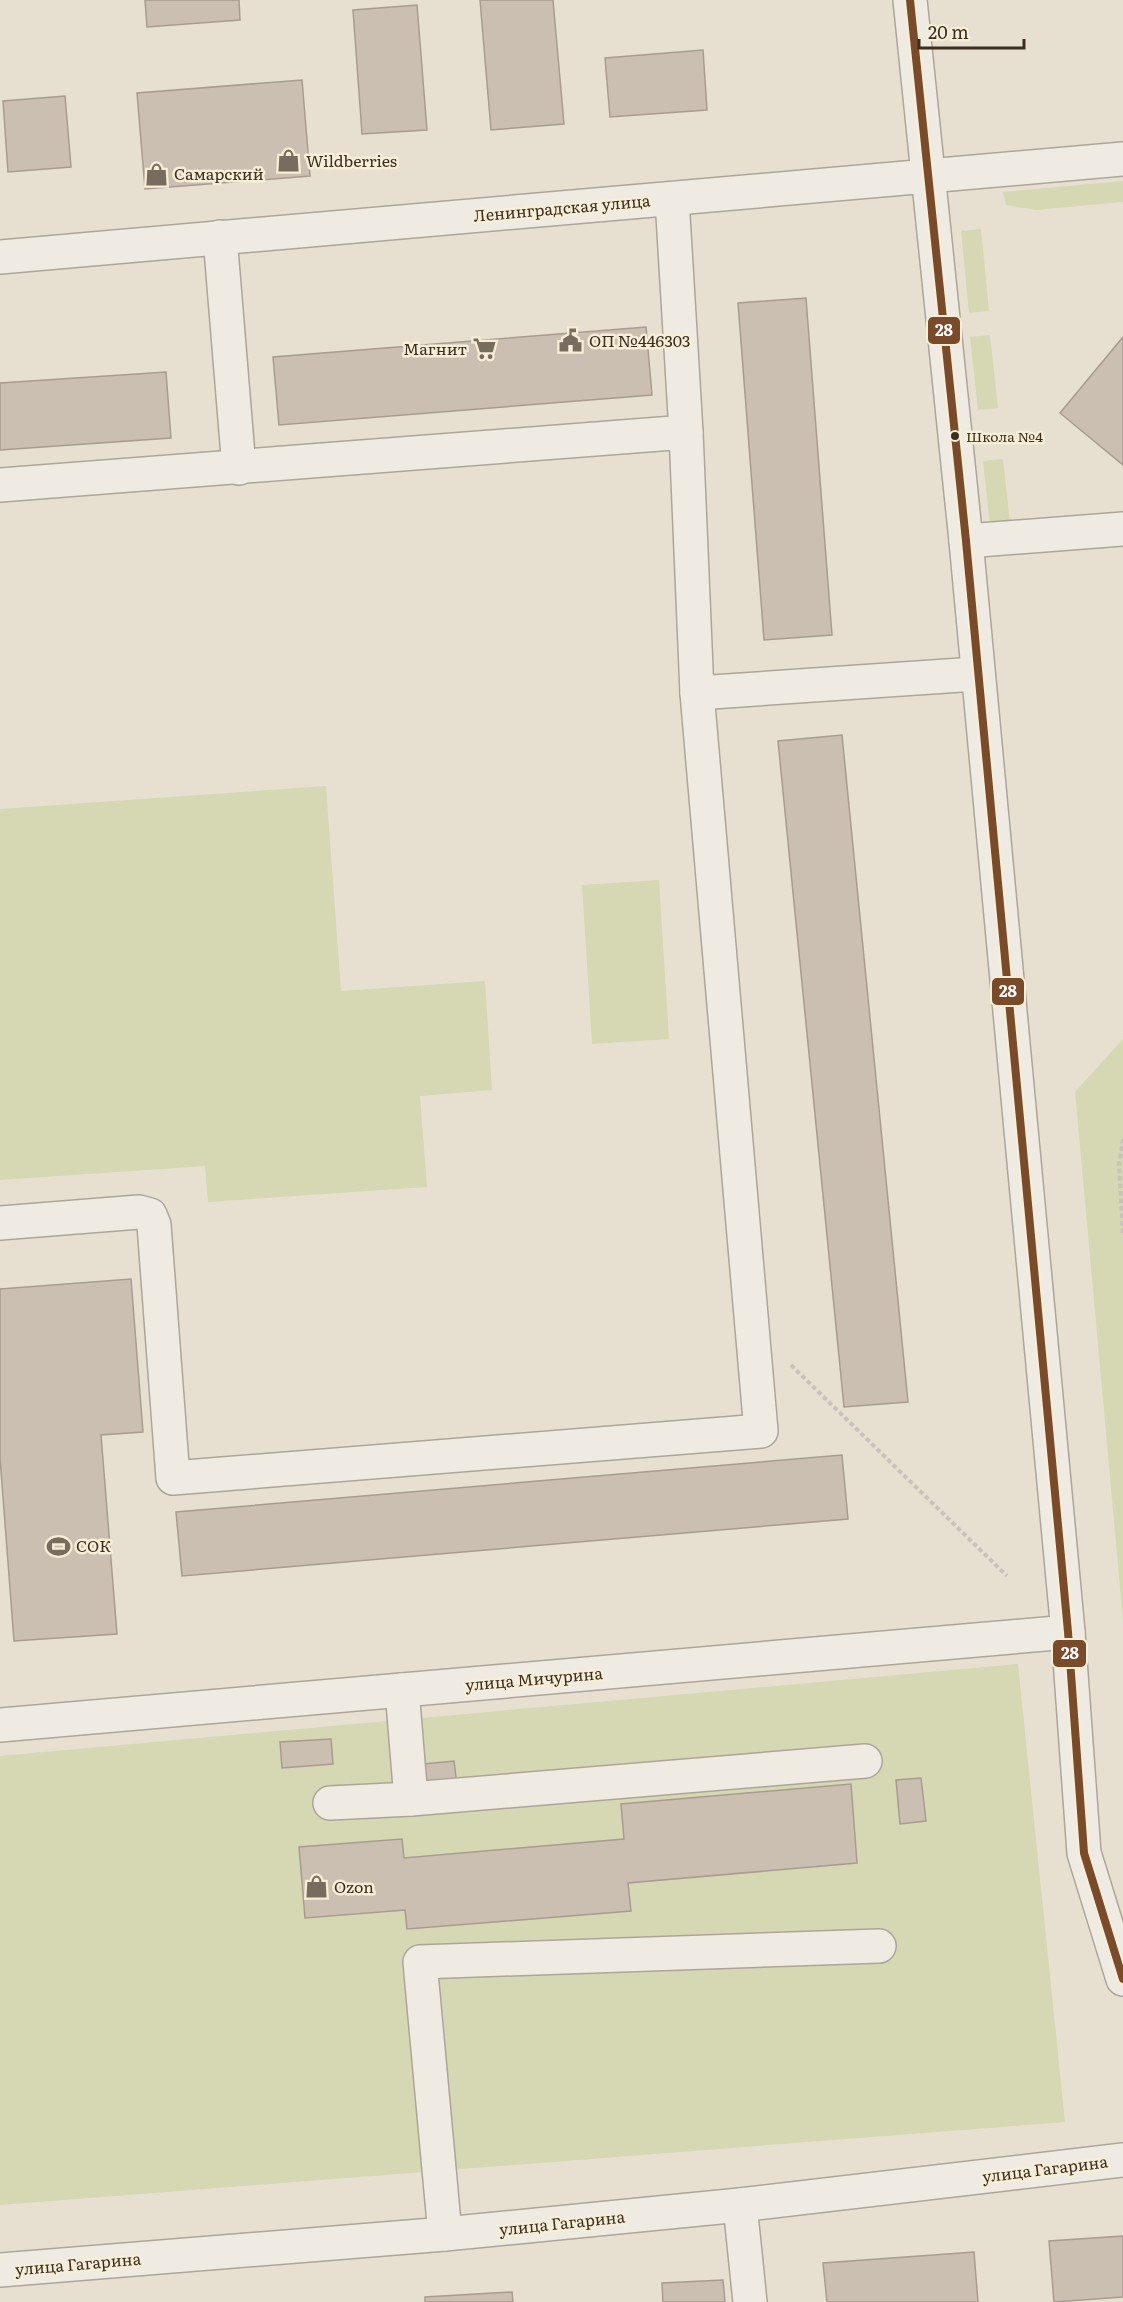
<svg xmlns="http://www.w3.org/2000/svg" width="1123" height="2302" viewBox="0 0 1123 2302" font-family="Literata,serif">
<rect width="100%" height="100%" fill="#e7e0d1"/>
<g fill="#d6d7b3">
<path d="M1123,181v21l-87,8 -30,-5 -3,-13z"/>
<path d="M981,229l8,82 -20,2 -8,-82z"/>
<path d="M990,335l8,73 -20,2 -8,-73z"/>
<path d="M1003,459l7,64 -20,2 -7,-64z"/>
<path d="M326,786l15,205 144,-10 7,109 -72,6 7,91 -219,15 -3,-36 -205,14v-371z"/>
<path d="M659,880l10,159 -77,5 -10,-159z"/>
<path d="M1123,1039v582l-48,-529z"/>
<path d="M1018,1664l47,458 -1065,83v-449z"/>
</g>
<g fill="#cbbfb2" stroke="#a89c90" stroke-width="1.5">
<path d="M145,0h94l1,20 -93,7z"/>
<path d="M480,0h73l11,124 -73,6z"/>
<path d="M417,5l10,125 -65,4 -9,-124z"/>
<path d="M703,50l4,60 -97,7 -5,-59z"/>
<path d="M302,80l8,96 -165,13 -8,-96z"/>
<path d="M65,96l6,71 -63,5 -5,-71z"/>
<path d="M806,298l26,337 -68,5 -26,-337z"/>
<path d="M646,327l6,68 -373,30 -6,-68z"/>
<path d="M1123,337v128l-63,-52z"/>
<path d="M166,372l5,66 -171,12v-67z"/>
<path d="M842,735l66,667 -64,5 -66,-666z"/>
<path d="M131,1279l12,153 -42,3 16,199 -103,7 -14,-183v-169z"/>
<path d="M842,1455l6,64 -666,57 -6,-64z"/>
<path d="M331,1739l2,25 -51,4 -2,-26z"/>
<path d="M454,1761l3,24 -30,3 -3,-24z"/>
<path d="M921,1778l5,43 -26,3 -4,-44z"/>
<path d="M851,1784l6,79 -229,20 3,28 -224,18 -2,-19 -100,8 -6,-71 103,-8 2,19 220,-19 -3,-35z"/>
<path d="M1123,2236v61l-69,5 -5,-61z"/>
<path d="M974,2252l4,50h-151l-4,-39z"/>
<path d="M723,2280l2,22h-62l-1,-19z"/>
<path d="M512,2292l1,10h-88v-5z"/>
</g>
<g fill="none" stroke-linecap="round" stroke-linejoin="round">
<defs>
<g id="minor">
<path d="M910,0l56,541 102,1091 16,221 39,126"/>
<path d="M672,199l14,233"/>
<path d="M220,237l19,231"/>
<path d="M0,257l1123,-98"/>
<path d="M0,485l686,-53 11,261 64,738 -588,47 -19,-253 -4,-10 -11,-3 -139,11"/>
<path d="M966,541l157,-12"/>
<path d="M697,693l279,-19"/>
<path d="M0,1725l1068,-93"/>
<path d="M411,1799l454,-38"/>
<path d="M330,1803l81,-4 -9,-109"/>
<path d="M740,2205l10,97"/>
<path d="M445,2234l-25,-272 459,-16"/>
<path d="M0,2270l445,-36 295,-29 383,-45"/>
</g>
</defs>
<use href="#minor" stroke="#ada599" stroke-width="36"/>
<g stroke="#c8c2b9" stroke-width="4" stroke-dasharray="4.5 3" stroke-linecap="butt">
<path d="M1123,1139l-4,26 4,69"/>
<path d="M791,1365l216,211"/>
</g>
<use href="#minor" stroke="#efebe3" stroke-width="33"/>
<defs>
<path id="bus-1" d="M910,0l56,541 102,1091 16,221 39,126"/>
</defs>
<use href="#bus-1" stroke="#f7eed8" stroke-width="12"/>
<use href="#bus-1" stroke="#7a4b2a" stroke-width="8"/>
</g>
<defs>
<symbol id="shop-bare" viewBox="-9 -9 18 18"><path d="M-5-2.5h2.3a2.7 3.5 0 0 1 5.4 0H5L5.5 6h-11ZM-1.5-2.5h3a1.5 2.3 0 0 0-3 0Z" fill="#786c5e" stroke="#f7eed8" stroke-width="2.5" paint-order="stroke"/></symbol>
<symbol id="civic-bare" viewBox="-9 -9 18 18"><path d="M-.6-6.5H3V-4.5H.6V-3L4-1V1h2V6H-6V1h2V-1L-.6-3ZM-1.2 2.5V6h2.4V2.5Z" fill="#786c5e" stroke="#f7eed8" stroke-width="2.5" paint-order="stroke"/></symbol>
<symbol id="supermarket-bare" viewBox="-9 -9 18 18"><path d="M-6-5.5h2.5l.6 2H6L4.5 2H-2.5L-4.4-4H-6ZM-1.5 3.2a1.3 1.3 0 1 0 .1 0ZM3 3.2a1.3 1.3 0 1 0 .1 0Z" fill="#786c5e" stroke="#f7eed8" stroke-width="2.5" paint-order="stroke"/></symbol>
<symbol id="stadium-bare" viewBox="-9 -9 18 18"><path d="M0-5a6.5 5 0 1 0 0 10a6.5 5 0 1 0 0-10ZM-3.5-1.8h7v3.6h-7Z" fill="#786c5e" stroke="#f7eed8" stroke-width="2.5" paint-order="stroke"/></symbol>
</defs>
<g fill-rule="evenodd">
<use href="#shop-bare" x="272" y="144" width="33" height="33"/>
<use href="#shop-bare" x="140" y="158" width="33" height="33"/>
<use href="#civic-bare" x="554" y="324" width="33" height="33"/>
<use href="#supermarket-bare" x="468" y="332" width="33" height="33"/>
<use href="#stadium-bare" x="42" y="1530" width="33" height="33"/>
<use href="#shop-bare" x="300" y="1870" width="33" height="33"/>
</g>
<circle fill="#3d2e20" stroke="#f7eed8" stroke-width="2" cx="955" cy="436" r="5"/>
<g text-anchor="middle" stroke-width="5" stroke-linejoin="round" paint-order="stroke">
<g font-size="14" fill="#3d2e20" stroke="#f7eed8" text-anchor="start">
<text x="966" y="442">Школа №4</text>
</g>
<g font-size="16" fill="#3d2e20" stroke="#f7eed8" text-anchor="start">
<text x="306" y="167">Wildberries</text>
<text x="174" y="180">Самарский</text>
<text x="589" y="347">ОП №446303</text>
<text x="467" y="355" text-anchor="end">Магнит</text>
<text x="76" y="1552">СОК</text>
<text x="334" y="1893">Ozon</text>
</g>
<g font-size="16" fill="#3d2e20" stroke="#f7eed8">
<text transform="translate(562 208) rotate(-5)" y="6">Ленинградская улица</text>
<text transform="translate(534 1679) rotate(-5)" y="6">улица Мичурина</text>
<text transform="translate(1045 2169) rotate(-7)" y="6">улица Гагарина</text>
<text transform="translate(562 2223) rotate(-6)" y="6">улица Гагарина</text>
<text transform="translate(78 2264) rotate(-5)" y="6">улица Гагарина</text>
</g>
</g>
<g stroke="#f7eed8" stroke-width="2">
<rect x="927" y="316" width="34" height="29" rx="6" fill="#7a4b2a"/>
<rect x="991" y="977" width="34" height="29" rx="6" fill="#7a4b2a"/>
<rect x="1052" y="1639" width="35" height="29" rx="6" fill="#7a4b2a"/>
</g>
<g font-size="16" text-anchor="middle" font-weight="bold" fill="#fff">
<text x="944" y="336">28</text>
<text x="1008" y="997">28</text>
<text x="1070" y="1659">28</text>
</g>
<path d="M919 39v9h105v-9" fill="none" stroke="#3d2e20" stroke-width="3"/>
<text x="928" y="39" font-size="18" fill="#3d2e20" stroke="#f7eed8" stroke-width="4.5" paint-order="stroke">20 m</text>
</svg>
